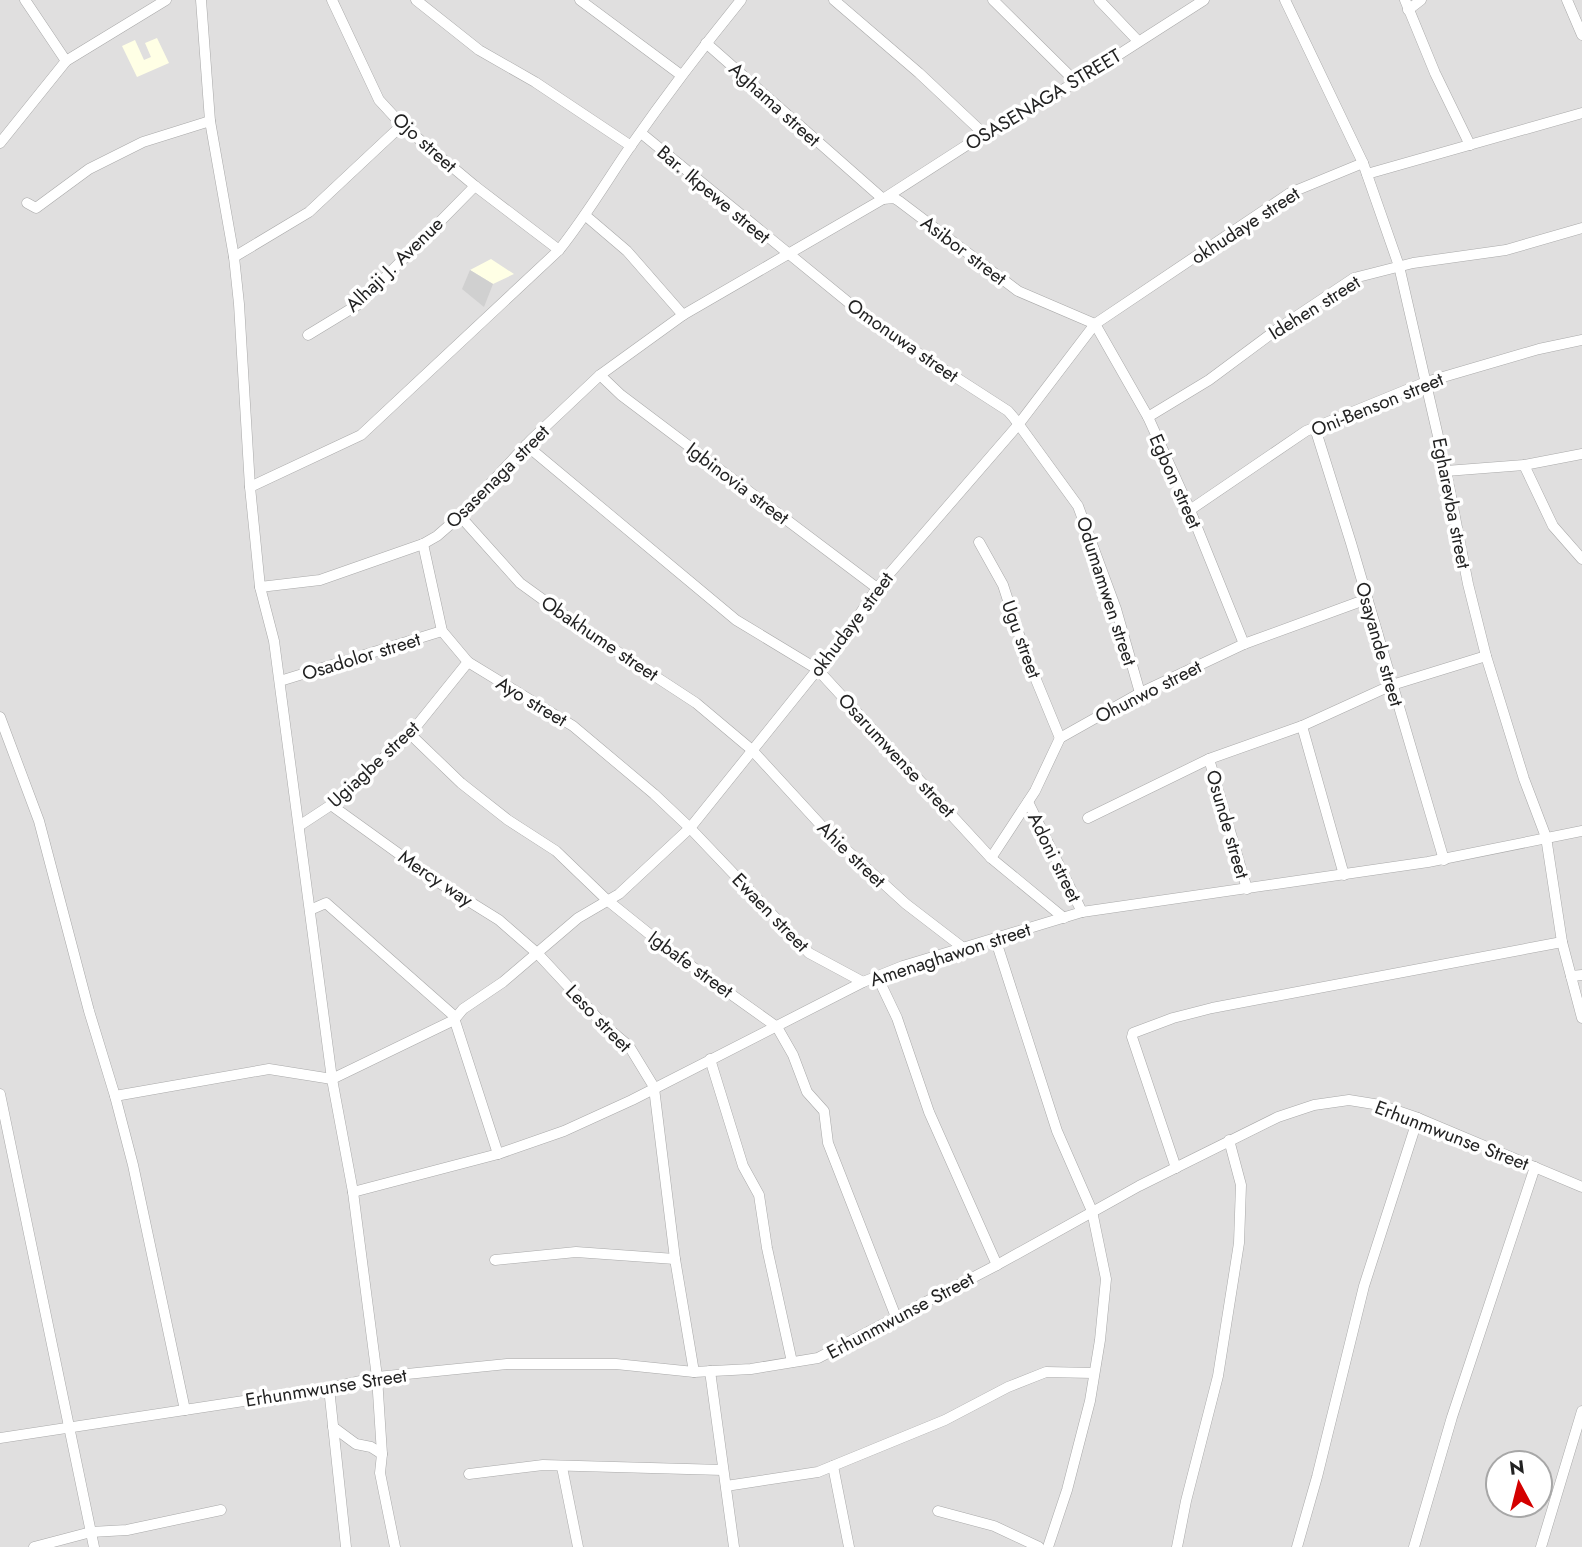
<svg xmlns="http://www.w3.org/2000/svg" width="1582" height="1547" viewBox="0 0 1582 1547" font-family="Jost,sans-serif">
<rect width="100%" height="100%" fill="#f2efe9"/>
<path fill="#e0dfdf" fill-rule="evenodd" d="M0,0h1582v1547h-1582zM1498,1463h42v42h-42z"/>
<g fill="#ffffe5">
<path d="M157,38l12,25 -32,14 -15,-31 13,-6 9,20 7,-3 -6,-14z"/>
<path d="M491,259l23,15 -21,10 -23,-14z"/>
</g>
<path fill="#d0d0d0" d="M470,270l23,14 -9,23 -22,-18z"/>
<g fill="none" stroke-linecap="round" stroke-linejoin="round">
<defs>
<g id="minor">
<path d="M25,0l41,61"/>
<path d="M201,0l9,121 24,136 5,47 11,183 10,100 14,54 58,438 21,113 24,185 5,77 -2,19 15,74"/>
<path d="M332,0l47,100 23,25 73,61 84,64"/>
<path d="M416,0l63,50 56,32 96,64"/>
<path d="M580,0l101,75"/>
<path d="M834,0l85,73 65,61"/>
<path d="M993,0l83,82"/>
<path d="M1099,0l39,41"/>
<path d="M1285,0l78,163 36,103 47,205 22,113 18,72 38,123 22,58 16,105 20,76"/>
<path d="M1405,0l30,73 35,72"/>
<path d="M1567,0l15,35"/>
<path d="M1408,10l13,-10"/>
<path d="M706,43l177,156 11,-1 5,3 119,90 77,33 53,93 42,93 54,134"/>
<path d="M641,133l240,196 127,82 6,7 64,88 38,103 24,84"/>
<path d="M0,143l66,-82 100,-61"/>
<path d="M1367,174l215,-61"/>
<path d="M27,203l9,5 53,-39 54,-27 67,-21"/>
<path d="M586,216l41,35 56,64"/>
<path d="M234,257l75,-45 93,-87"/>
<path d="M308,335l51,-31 116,-118"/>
<path d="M600,375l21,20 256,193"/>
<path d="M1148,417l61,-37 70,-52 75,-50 59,-15 93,-13 76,-22"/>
<path d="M1315,428l36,115 93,317"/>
<path d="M526,445l210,175 81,49 174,189 73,60"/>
<path d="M1524,465l29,61 29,33"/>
<path d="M1446,471l78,-6 58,-11"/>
<path d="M250,487l111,-52 198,-185c27,-34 47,-68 71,-103 35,-50 72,-99 111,-147"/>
<path d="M1190,510l116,-79 120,-49 113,-33 43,-9"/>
<path d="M460,516l60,67 69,50 107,70 56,47 77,84 77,70 56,43"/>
<path d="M979,542l24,43 22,68 35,85"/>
<path d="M423,544l19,87 26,31 105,64 81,68 36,34 119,125 54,29"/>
<path d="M260,587l60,-7 103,-36 14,-8 23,-20 71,-76 69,-65 83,-60 200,-116 101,-65 92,-52 128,-82"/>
<path d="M280,681l162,-50"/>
<path d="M0,717l39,104 50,190 26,85 18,69 52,245"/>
<path d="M1302,726l42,149"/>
<path d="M410,734l51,49 47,37 48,31 51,49 66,53 104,74 16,28 14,37 17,19 4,32 68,174"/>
<path d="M1209,759l38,130"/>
<path d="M1028,802l54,110"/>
<path d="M331,805l107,77 61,38 39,34 66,71 25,21 25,41"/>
<path d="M1088,818l121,-59 93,-33 90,-41 94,-29"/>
<path d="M299,826l32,-21 79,-71 58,-72"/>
<path d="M991,858l44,-67 25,-53 80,-45 104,-49 123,-45"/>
<path d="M310,910l16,-7 127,112 45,139"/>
<path d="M995,938l62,193 35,80 14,68 -6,61 -10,61 -23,89 -19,57"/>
<path d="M877,976l20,42 32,94 68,153"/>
<path d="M1571,976l11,-1"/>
<path d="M710,1059l33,107 16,29 8,53 25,114"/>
<path d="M654,1088l21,171 19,113"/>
<path d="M0,1094l94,453"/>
<path d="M115,1096l154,-27 63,10 122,-59 9,-11 40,-27 75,-64 41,-24 71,-66 160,-199 27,-41 141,-163 77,-101 195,-131 73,-30"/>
<path d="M1176,1168l-44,-131 1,-4 40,-15 39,-10 350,-66"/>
<path d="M353,1192l145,-38 66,-23 68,-31 231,-118 40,-16 179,-54 346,-50 154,-31"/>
<path d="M495,1260l81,-8 99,7"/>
<path d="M710,1371l24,176"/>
<path d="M329,1388l17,159"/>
<path d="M333,1427l23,17 15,3 11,7"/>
<path d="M0,1438l329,-50 48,-11 130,-13h109l78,8 57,-3 67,-11 179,-93 142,-79 139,-69 36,-12 35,-5 31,5 38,13 164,69"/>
<path d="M833,1466l16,81"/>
<path d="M562,1467l16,80"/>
<path d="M469,1474l74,-9 180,5"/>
<path d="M726,1486l92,-14 127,-52 63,-33 38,-15 47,1"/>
<path d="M938,1511l56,15 45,21"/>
<path d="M34,1547l57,-15 36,-2 94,-20"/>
<path d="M1177,1547l9,-46 32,-125 21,-133 2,-58 -12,-45"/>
<path d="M1297,1547l20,-70 47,-191 54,-168"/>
<path d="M1414,1547l38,-130 83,-250"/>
<path d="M1541,1547l41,-136"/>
</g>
</defs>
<use href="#minor" stroke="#a9a9a9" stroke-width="11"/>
<use href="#minor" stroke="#fff" stroke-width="10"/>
</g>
<g text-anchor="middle" stroke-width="7" stroke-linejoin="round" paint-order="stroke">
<g font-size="19" fill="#222" stroke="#fff">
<text transform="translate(1043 99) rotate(-31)" y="7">OSASENAGA STREET</text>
<text transform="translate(775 104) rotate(42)" y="7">Aghama street</text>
<text transform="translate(425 142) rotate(42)" y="7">Ojo street</text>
<text transform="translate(714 194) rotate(40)" y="7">Bar. Ikpewe street</text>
<text transform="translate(1245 225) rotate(-33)" y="7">okhudaye street</text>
<text transform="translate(964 250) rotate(37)" y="7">Asibor street</text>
<text transform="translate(394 264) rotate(-44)" y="7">Alhaji J. Avenue</text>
<text transform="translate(1314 307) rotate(-32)" y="7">Idehen street</text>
<text transform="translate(903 340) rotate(35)" y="7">Omonuwa street</text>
<text transform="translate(1377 404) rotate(-22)" y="7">Oni-Benson street</text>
<text transform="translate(497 476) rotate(-45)" y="7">Osasenaga street</text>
<text transform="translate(1176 481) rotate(66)" y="7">Egbon street</text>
<text transform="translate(738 483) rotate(37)" y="7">Igbinovia street</text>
<text transform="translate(1452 503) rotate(79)" y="7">Egharevba street</text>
<text transform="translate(1107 591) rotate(72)" y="7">Odumamwen street</text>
<text transform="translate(851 624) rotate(-53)" y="7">okhudaye street</text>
<text transform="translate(600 638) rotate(34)" y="7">Obakhume street</text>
<text transform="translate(1022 639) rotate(70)" y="7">Ugu street</text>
<text transform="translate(1380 644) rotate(74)" y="7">Osayande street</text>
<text transform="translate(361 656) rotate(-17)" y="7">Osadolor street</text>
<text transform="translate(1148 691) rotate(-27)" y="7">Ohunwo street</text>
<text transform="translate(532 701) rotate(31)" y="7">Ayo street</text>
<text transform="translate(897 755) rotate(47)" y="7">Osarumwense street</text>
<text transform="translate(373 764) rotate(-43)" y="7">Ugiagbe street</text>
<text transform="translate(1228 824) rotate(74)" y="7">Osunde street</text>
<text transform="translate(852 854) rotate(44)" y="7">Ahie street</text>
<text transform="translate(1055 857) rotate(64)" y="7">Adoni street</text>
<text transform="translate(436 878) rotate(34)" y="7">Mercy way</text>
<text transform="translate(771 912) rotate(46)" y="7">Ewaen street</text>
<text transform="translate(950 954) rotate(-18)" y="7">Amenaghawon street</text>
<text transform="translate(691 964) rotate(36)" y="7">Igbafe street</text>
<text transform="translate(599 1018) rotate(46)" y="7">Leso street</text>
<text transform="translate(1452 1135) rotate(21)" y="7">Erhunmwunse Street</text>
<text transform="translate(900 1315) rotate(-28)" y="7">Erhunmwunse Street</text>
<text transform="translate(326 1387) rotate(-9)" y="7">Erhunmwunse Street</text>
</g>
</g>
<g transform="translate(1519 1484) rotate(353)"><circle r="33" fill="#ffffff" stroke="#a7a7a7" stroke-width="2"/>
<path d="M0-5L12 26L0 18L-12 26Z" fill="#d40000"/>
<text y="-10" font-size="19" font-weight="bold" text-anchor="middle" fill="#222222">N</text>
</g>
</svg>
